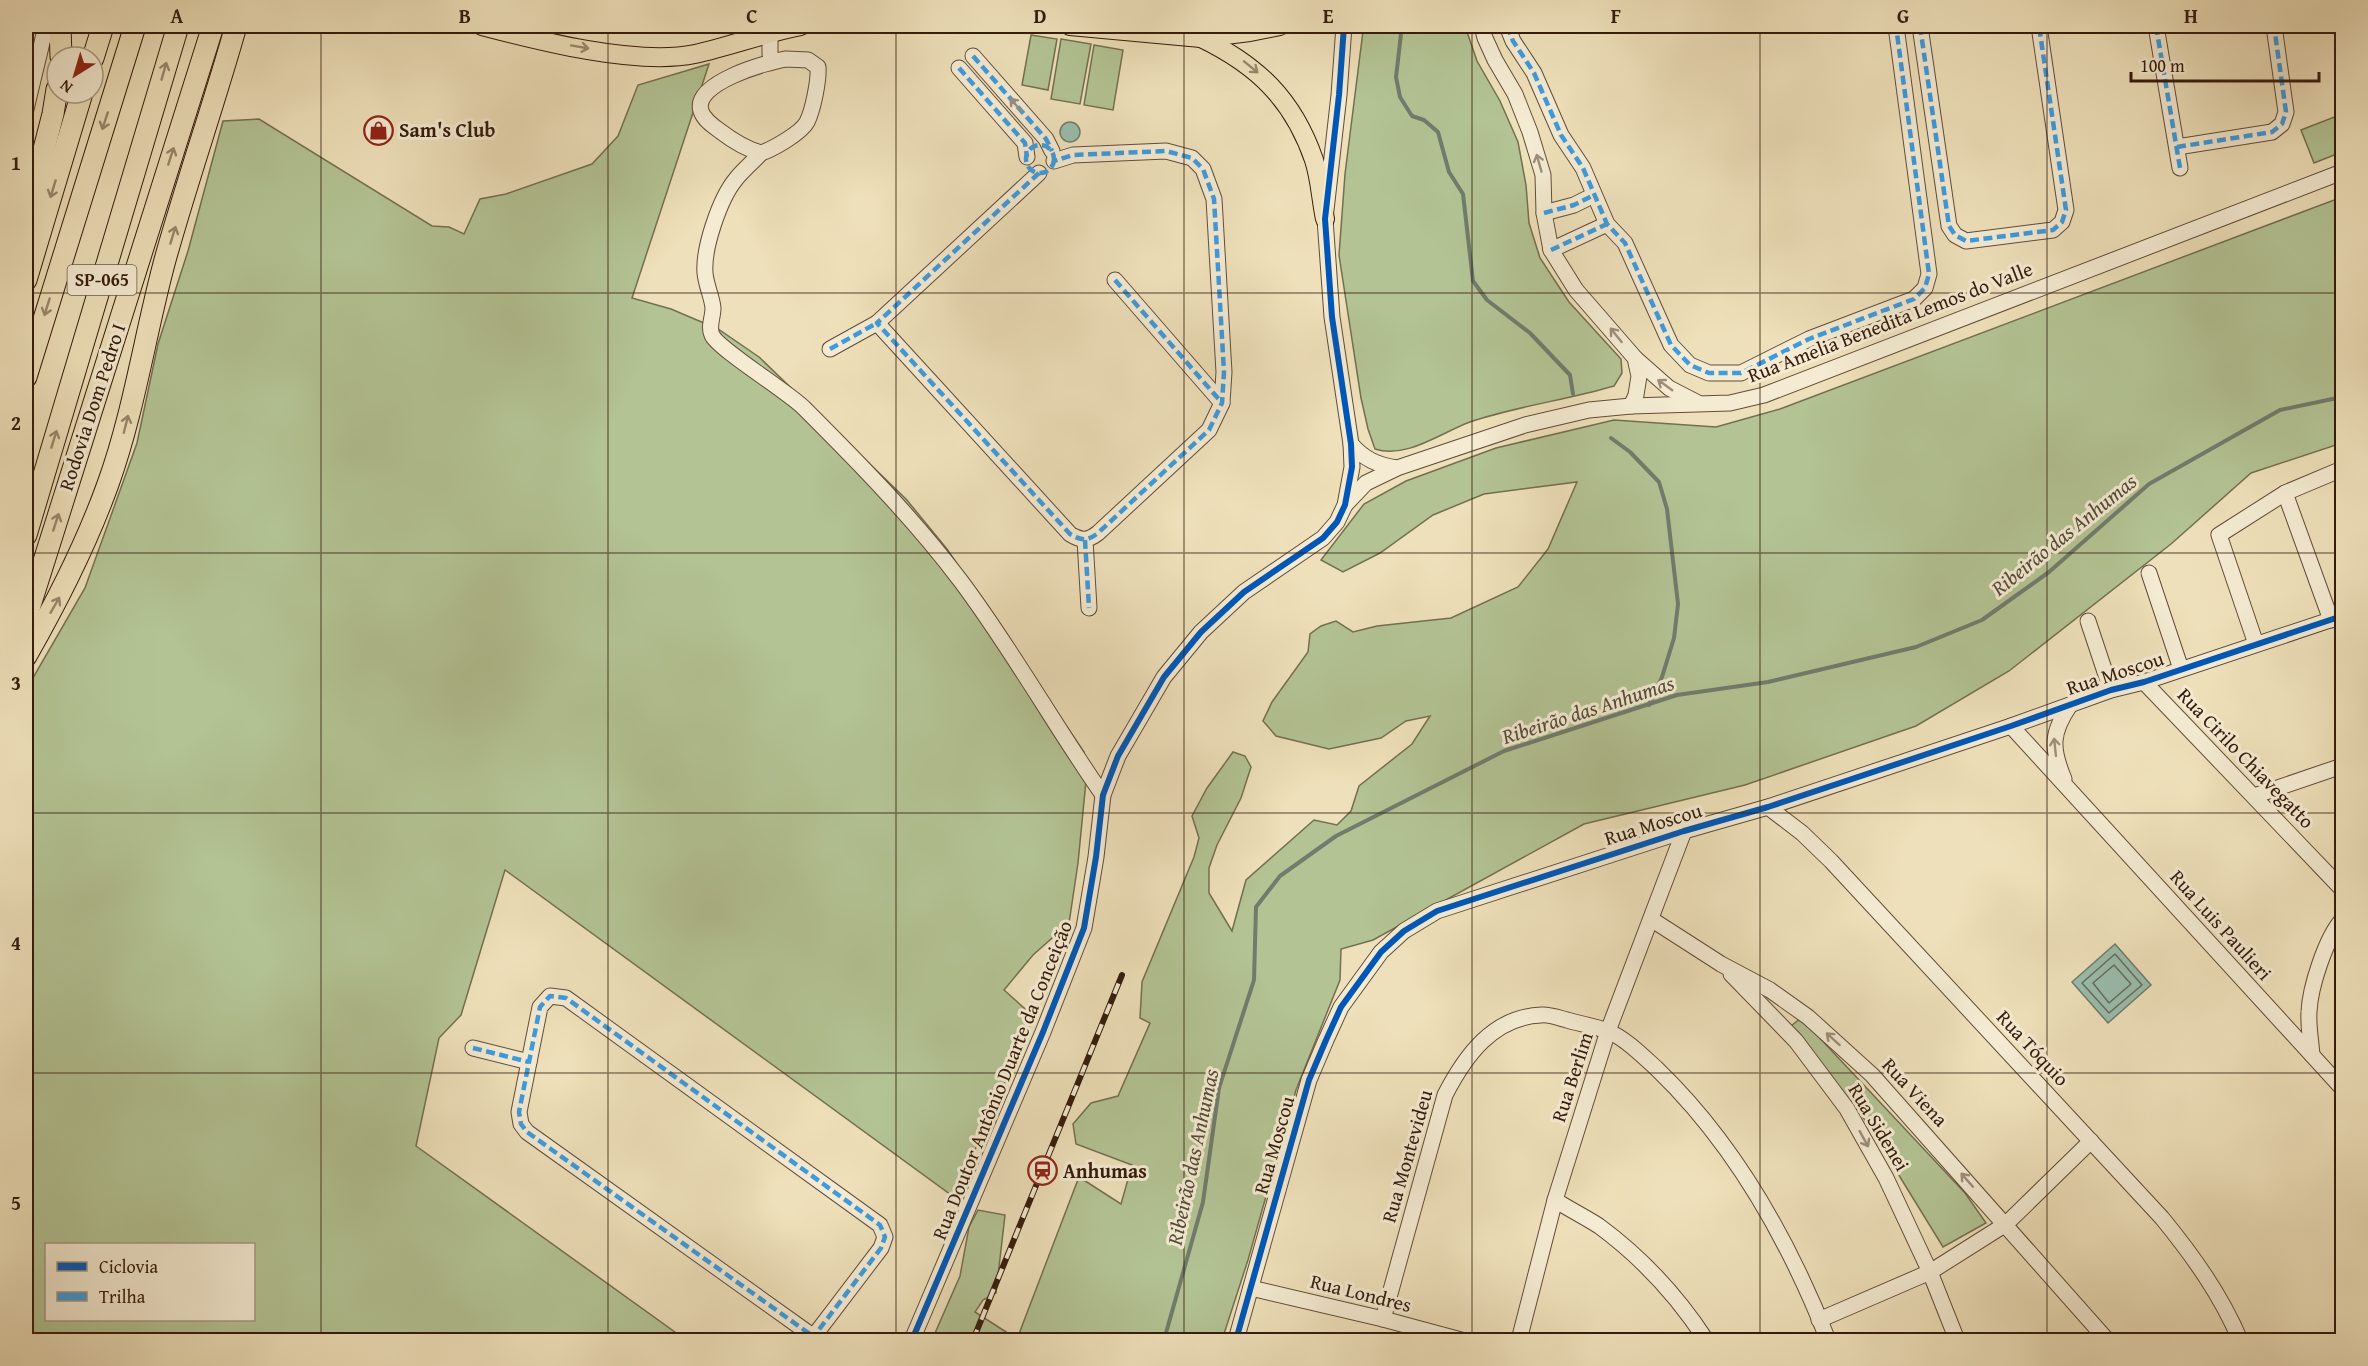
<svg xmlns="http://www.w3.org/2000/svg" width="2368" height="1366" viewBox="0 0 2368 1366" font-family="'Gentium Book Plus',serif">
<rect width="100%" height="100%" fill="#eee0ba"/>
<filter id="stains"><feTurbulence type="fractalNoise" baseFrequency=".00333" numOctaves="4"/><feColorMatrix values="0 0 0 0 .2 0 0 0 0 .09 0 0 0 0 .02 0 0 0 .5 -.17"/></filter>
<radialGradient id="worn" r=".72"><stop offset=".6" stop-color="#630" stop-opacity="0"/><stop offset="1" stop-color="#630" stop-opacity=".3"/></radialGradient>
<g fill="#b3c394" stroke="#746f50" stroke-width="1.5" fill-rule="evenodd">
<path d="M1367,26h98l12,35 23,40 18,41 8,43 3,38 11,35 29,44 52,57 1,14 -8,13c-47,14 -97,20 -144,36 -30,11 -63,37 -95,27l-7,-20 -7,-31 -22,-143 6,-81 18,-143z"/>
<path d="M1031,35l26,4 -9,51 -26,-5z"/>
<path d="M1061,39l30,5 -11,60 -29,-5z"/>
<path d="M1094,45l29,5 -10,60 -29,-5z"/>
<path d="M709,64l-77,234 39,11 47,20 41,28 147,142 41,50 137,203 2,29 -8,82 -9,60 -36,32 -29,35 30,27 -80,180 -449,-327 -44,145 -22,23 -23,108 270,194h-660v-641l4,-16 55,-95 52,-145 21,-99 30,-93 35,-130 36,-2 173,107 17,1 15,7 16,-35 26,-5 86,-30 26,-28 20,-51zM46,1244h208v76h-208z"/>
<path d="M2342,114v38l-28,11 -13,-33z"/>
<path d="M2342,197v246l-91,30 -80,71 -162,127 -93,55 -171,59 -161,39 -211,116 -32,9 -1,31 -44,110 -48,170 -26,80h-290l28,-64 9,-49 9,-17 27,5 -9,78 -13,7 -8,12 42,27 62,-162 42,27 11,-39 -56,-21 -3,-20 18,-21 27,-7 32,-73 -10,-5 2,-36 52,-125 5,-19 -7,-22 15,-28 26,-36 12,4 6,11 -10,31 -24,47 -8,23v25l23,38 14,-51 68,-60 23,5 14,-14 8,-25 53,-42 18,-28 -24,5 -25,17 -52,11 -53,-13 -13,-15 9,-19 36,-50 2,-18 11,-8 15,-5 17,11 24,-6 74,-8 67,-31 30,-38 29,-67 -93,12 -51,21 -53,38 -37,19 -22,-12 43,-56 42,-23 90,-33 118,-28 102,7 64,-18z"/>
<path d="M1801,1018l164,175 21,30 -43,24 -78,-127 -74,-94z"/>
</g>
<g fill="#99bdad" stroke="#717c6d" stroke-width="1.5">
<circle cx="1070" cy="132" r="10"/>
<path d="M2115,944l36,41 -43,38 -36,-41z"/>
</g>
<g fill="none" stroke-linecap="round" stroke-linejoin="round">
<g stroke="#666c5c" stroke-width="1.5">
<path d="M2115,954l27,31 -33,28 -27,-30z"/>
<path d="M2114,965l17,19 -22,19 -16,-20z"/>
</g>
<g stroke="#717c6d" stroke-width="4">
<path d="M1399,26l2,8 -5,43 4,20 12,19 12,4 14,12 11,40 14,22 10,87 14,19 43,33 40,42 3,19"/>
<path d="M1611,438l19,14 29,30 8,27 11,95 -4,34 -12,39 -13,28"/>
<path d="M1164,1340l39,-138 16,-114 35,-108 2,-73 24,-31 56,-40 168,-85 173,-56 91,-13 148,-35 66,-27 67,-48 100,-88 131,-74 62,-13"/>
</g>
<defs>
<g id="minor">
<path d="M1482,26l3,12 10,22 20,34 15,38 13,43 1,38 7,37 25,40 59,68 4,18 -3,19 -5,11"/>
<path d="M1507,26l6,15 21,32 27,62 22,33 24,56 18,19 46,102 19,20 19,8h32l68,-34 105,-40 11,-11 4,-14 -33,-248"/>
<path d="M1920,26l29,200 6,9 11,6 87,-11 9,-8 4,-12 -27,-184"/>
<path d="M2156,26l24,142"/>
<path d="M770,32v22l3,7"/>
<path d="M973,56l73,83 6,12"/>
<path d="M786,59l22,1 10,7c1,13 -5,43 -11,55 -6,11 -34,27 -46,31 -15,-4 -28,-12 -41,-22 -7,-5 -16,-11 -19,-20 -9,-28 66,-49 85,-52z"/>
<path d="M959,68l66,75 2,14"/>
<path d="M26,109l20,-83"/>
<path d="M2177,147l95,-15 10,-8 4,-12 -12,-86"/>
<path d="M761,153c-8,9 -18,17 -25,26 -16,19 -33,69 -31,94 1,12 7,24 8,35 0,10 -5,18 -1,27 6,14 75,56 92,73 55,55 109,110 156,172 52,69 94,145 143,215"/>
<path d="M1039,173l-162,150 193,211c11,7 18,7 28,-1l111,-103 13,-27 2,-31 -10,-173 -11,-30 -11,-11 -26,-7 -93,4 -19,6"/>
<path d="M1544,213l30,-8 20,-10"/>
<path d="M1551,250l56,-26"/>
<path d="M1115,280l107,123"/>
<path d="M830,349l47,-26"/>
<path d="M1635,358l34,30 29,15"/>
<path d="M1351,444c13,15 26,21 46,24"/>
<path d="M2285,493l46,127"/>
<path d="M1345,505l21,-22 31,-15 128,-43 64,-15 42,-4 99,-3 34,-8 578,-223"/>
<path d="M1085,540l4,68"/>
<path d="M2149,573l32,96"/>
<path d="M2088,621l23,69"/>
<path d="M2256,644l-37,-109 66,-42 57,-24"/>
<path d="M2144,682l198,207"/>
<path d="M2011,726l331,362"/>
<path d="M2064,779c-13,-31 -13,-46 6,-74"/>
<path d="M2254,796l88,-30"/>
<path d="M1768,807l34,26 29,28 331,357c31,38 59,77 78,122"/>
<path d="M1651,919l70,45 49,26 38,27 64,58 235,265"/>
<path d="M1731,974l65,67 51,68 39,69 44,94 27,68"/>
<path d="M473,1048l56,14"/>
<path d="M2312,1055c-1,-14 -4,-29 -3,-43 1,-25 17,-74 33,-92"/>
<path d="M1555,1200c14,9 30,17 44,26 42,31 79,71 107,114"/>
<path d="M1251,1288l132,31 78,21"/>
<path d="M1383,1319l62,-224c20,-39 48,-78 96,-80 8,-1 18,3 26,5 13,4 28,6 40,11 17,6 37,26 50,38 78,75 132,172 171,271"/>
<path d="M1819,1320l111,-48 76,-48 85,-83"/>
<path d="M811,1340l70,-92 4,-11 -5,-12 -314,-227 -16,-2 -10,11 -21,105 2,12 6,8 287,205"/>
<path d="M912,1340l131,-308 41,-104 12,-71 7,-62 15,-39 46,-79 37,-45 43,-40 79,-54 14,-16 8,-17 7,-38 -1,-23 -19,-127 -7,-98 14,-124 5,-69"/>
<path d="M1236,1340l73,-260 17,-40 15,-33 40,-55 23,-21 33,-20 247,-80 84,-24 243,-81 100,-36 33,-8 198,-66"/>
<path d="M1519,1340l36,-140 53,-169 76,-200"/>
</g>
<g id="major">
<path d="M482,26c57,15 155,40 213,28 36,-8 70,-21 106,-28"/>
<path d="M1070,26l131,12 49,-6 30,-6"/>
<path d="M1201,38c56,27 92,61 113,122 6,18 7,40 11,59"/>
</g>
<g id="highway">
<path d="M60,26l1,31"/>
<path d="M93,58l10,-32"/>
<path d="M26,219l27,-105 4,-25"/>
<path d="M26,280l56,-187"/>
<path d="M26,377l109,-351"/>
<path d="M26,535l152,-509"/>
<path d="M26,618l187,-592"/>
<path d="M26,656c32,-56 60,-111 82,-172 26,-72 37,-150 57,-224 22,-79 49,-156 71,-234"/>
</g>
</defs>
<use href="#minor" stroke="#624c38" stroke-width="17"/>
<use href="#major" stroke="#341b0c" stroke-width="20"/>
<use href="#highway" stroke="#341b0c" stroke-width="23"/>
<use href="#minor" stroke="#f4ebd2" stroke-width="15"/>
<use href="#major" stroke="#eee0ba" stroke-width="18"/>
<use href="#highway" stroke="#eee0ba" stroke-width="21"/>
<defs>
<path id="rail" d="M973,1340l149,-365"/>
</defs>
<use href="#rail" stroke="#341b0c" stroke-width="6"/>
<use href="#rail" stroke="#f4ebd2" stroke-width="4" stroke-dasharray="11" stroke-linecap="butt"/>
<g stroke="#3e9bde" stroke-width="4.5" stroke-dasharray="9 4.5" stroke-linecap="butt">
<path d="M1507,26l6,15 21,32 27,62 22,33 24,56 18,19 46,102 19,20 19,8h32l68,-34 105,-40 11,-11 4,-14 -33,-248"/>
<path d="M1920,26l29,200 6,9 11,6 87,-11 9,-8 4,-12 -27,-184"/>
<path d="M2156,26l24,142"/>
<path d="M973,56l73,83 6,12"/>
<path d="M959,68l66,75 2,14"/>
<circle cx="1040" cy="159" r="14"/>
<path d="M2177,147l95,-15 10,-8 4,-12 -12,-86"/>
<path d="M1039,173l-162,150 193,211c11,7 18,7 28,-1l111,-103 13,-27 2,-31 -10,-173 -11,-30 -11,-11 -26,-7 -93,4 -19,6"/>
<path d="M1544,213l30,-8 20,-10"/>
<path d="M1551,250l56,-26"/>
<path d="M1115,280l107,123"/>
<path d="M830,349l47,-26"/>
<path d="M1085,540l4,68"/>
<path d="M473,1048l56,14"/>
<path d="M811,1340l70,-92 4,-11 -5,-12 -314,-227 -16,-2 -10,11 -21,105 2,12 6,8 287,205"/>
</g>
<defs>
<g id="cycleway">
<path d="M912,1340l131,-308 41,-104 12,-71 7,-62 15,-39 46,-79 37,-45 43,-40 79,-54 14,-16 8,-17 7,-38 -1,-23 -19,-127 -7,-98 14,-124 5,-69"/>
<path d="M1236,1340l73,-260 17,-40 15,-33 40,-55 23,-21 33,-20 247,-80 84,-24 243,-81 100,-36 33,-8 198,-66"/>
</g>
</defs>
<use href="#cycleway" stroke="#f4ebd2" stroke-width="10"/>
<use href="#cycleway" stroke="#0057b8" stroke-width="6"/>
</g>
<defs><path id="oneway-shaft" d="M-6 0H5M1.5-3L5.5 0L1.5 3" fill="none" stroke-width="1.6" stroke-linecap="round" stroke-linejoin="round" transform="scale(1.5)"/></defs>
<g stroke="#9a876c">
<use href="#oneway-shaft" transform="translate(580 47) rotate(10)"/>
<use href="#oneway-shaft" transform="translate(1251 67) rotate(39)"/>
<use href="#oneway-shaft" transform="translate(164 71) rotate(-74)"/>
<use href="#oneway-shaft" transform="translate(105 121) rotate(108)"/>
<use href="#oneway-shaft" transform="translate(171 156) rotate(-72)"/>
<use href="#oneway-shaft" transform="translate(53 189) rotate(107)"/>
<use href="#oneway-shaft" transform="translate(173 235) rotate(-73)"/>
<use href="#oneway-shaft" transform="translate(47 307) rotate(107)"/>
<use href="#oneway-shaft" transform="translate(126 424) rotate(-76)"/>
<use href="#oneway-shaft" transform="translate(54 439) rotate(-73)"/>
<use href="#oneway-shaft" transform="translate(56 522) rotate(-72)"/>
<use href="#oneway-shaft" transform="translate(55 605) rotate(-60)"/>
</g>
<g stroke="#9e8d79">
<use href="#oneway-shaft" transform="translate(1016 105) rotate(-131)"/>
<use href="#oneway-shaft" transform="translate(1539 163) rotate(-106)"/>
<use href="#oneway-shaft" transform="translate(1616 335) rotate(-129)"/>
<use href="#oneway-shaft" transform="translate(1665 385) rotate(-144)"/>
<use href="#oneway-shaft" transform="translate(2055 747) rotate(-96)"/>
<use href="#oneway-shaft" transform="translate(1833 1039) rotate(-138)"/>
<use href="#oneway-shaft" transform="translate(1864 1139) rotate(61)"/>
<use href="#oneway-shaft" transform="translate(1967 1180) rotate(-131)"/>
</g>
<path fill="none" stroke="#341b0c" stroke-width="1.5" stroke-opacity="0.55" d="M321,26v1314M608,26v1314M896,26v1314M1184,26v1314M1472,26v1314M1760,26v1314M2047,26v1314M26,293h2316M26,553h2316M26,813h2316M26,1073h2316"/>
<defs>
<symbol id="shop-ring" viewBox="-11 -11 22 22"><circle r="9.5" fill="#f4ebd2" stroke="#8f2418" stroke-width="1.5"/><path d="M-5-2.5h2.3a2.7 3.5 0 0 1 5.4 0H5L5.5 6h-11ZM-1.5-2.5h3a1.5 2.3 0 0 0-3 0Z" fill="#8f2418"/></symbol>
<symbol id="station-ring" viewBox="-11 -11 22 22"><circle r="9.5" fill="#f4ebd2" stroke="#8f2418" stroke-width="1.5"/><path d="M-3-6H3Q5-6 5-4V2Q5 4 3 4L4.5 6H3L1.5 4h-3L-3 6H-4.5L-3 4Q-5 4-5 2V-4Q-5-6-3-6ZM-3.5-4v3h7v-3ZM-3.5 1v1.5H-2V1ZM2 1v1.5H3.5V1Z" fill="#8f2418"/></symbol>
</defs>
<g fill-rule="evenodd">
<use href="#shop-ring" x="362" y="114" width="33" height="33"/>
<use href="#station-ring" x="1026" y="1154" width="33" height="33"/>
</g>
<g text-anchor="middle" stroke-width="6" stroke-linejoin="round" paint-order="stroke">
<rect fill="#f4ebd2" stroke="#6e5947" stroke-width="1.5" x="67.5" y="265" width="69" height="30" rx="4.5"/>
<g font-size="18" font-weight="bold" fill="#341b0c">
<text x="102" y="286">SP-065</text>
</g>
<g font-size="20" font-weight="bold" fill="#341b0c" stroke="#f4ebd2" text-anchor="start">
<text x="399" y="137">Sam's Club</text>
<text x="1063" y="1178">Anhumas</text>
</g>
<g font-size="20" fill="#341b0c" stroke="#f4ebd2">
<text transform="translate(1890 322) rotate(-21)" y="7">Rua Amelia Benedita Lemos do Valle</text>
<text transform="translate(92 407) rotate(-72)" y="7">Rodovia Dom Pedro I</text>
<text transform="translate(2115 673) rotate(-18)" y="7">Rua Moscou</text>
<text transform="translate(2246 758) rotate(46)" y="7">Rua Cirilo Chiavegatto</text>
<text transform="translate(1653 824) rotate(-17)" y="7">Rua Moscou</text>
<text transform="translate(2221 925) rotate(48)" y="7">Rua Luis Paulieri</text>
<text transform="translate(2033 1048) rotate(47)" y="7">Rua Tóquio</text>
<text transform="translate(1572 1077) rotate(-72)" y="7">Rua Berlim</text>
<text transform="translate(1002 1080) rotate(-68)" y="7">Rua Doutor Antônio Duarte da Conceição</text>
<text transform="translate(1915 1092) rotate(47)" y="7">Rua Viena</text>
<text transform="translate(1879 1127) rotate(59)" y="7">Rua Sidenei</text>
<text transform="translate(1274 1145) rotate(-74)" y="7">Rua Moscou</text>
<text transform="translate(1407 1156) rotate(-74)" y="7">Rua Montevideu</text>
<text transform="translate(1361 1293) rotate(14)" y="7">Rua Londres</text>
</g>
<g font-size="21" font-style="italic" fill="#524c3c" stroke="#f4ebd2">
<text transform="translate(2064 535) rotate(-39)" y="7">Ribeirão das Anhumas</text>
<text transform="translate(1588 710) rotate(-18)" y="7">Ribeirão das Anhumas</text>
<text transform="translate(1193 1157) rotate(-78)" y="7">Ribeirão das Anhumas</text>
</g>
</g>
<rect width="2368" height="1366" fill="none" stroke="#eee0ba" stroke-width="66"/>
<rect x="45" y="1243" width="210" height="78" fill="#f4ebd2" stroke="#a79883" stroke-width="1.5"/>
<rect x="57" y="1262" width="30" height="9" fill="#0057b8" stroke="#a79883" stroke-width="1.5"/>
<text x="99" y="1273" font-size="18" fill="#341b0c">Ciclovia</text>
<rect x="57" y="1292" width="30" height="9" fill="#3e9bde" stroke="#a79883" stroke-width="1.5"/>
<text x="99" y="1303" font-size="18" fill="#341b0c">Trilha</text>
<g transform="translate(75 75) rotate(217)"><circle r="28" fill="#f4ebd2" stroke="#a79883" stroke-width="1.5"/>
<path d="M0-4.5L10 22L0 15L-10 22Z" fill="#8f2418"/>
<text y="-9" font-size="16" font-weight="bold" text-anchor="middle" fill="#341b0c">N</text>
</g>
<path d="M2131 72v9h188v-9" fill="none" stroke="#341b0c" stroke-width="3"/>
<text x="2140" y="72" font-size="18" fill="#341b0c" stroke="#f4ebd2" stroke-width="4.5" paint-order="stroke">100 m</text>
<rect x="33" y="33" width="2302" height="1300" fill="none" stroke="#341b0c" stroke-width="2"/>
<g font-size="20" text-anchor="middle" font-weight="bold" fill="#341b0c">
<text x="177" y="23">A</text>
<text x="465" y="23">B</text>
<text x="752" y="23">C</text>
<text x="1040" y="23">D</text>
<text x="1328" y="23">E</text>
<text x="1616" y="23">F</text>
<text x="1903" y="23">G</text>
<text x="2191" y="23">H</text>
<text x="16" y="170">1</text>
<text x="16" y="430">2</text>
<text x="16" y="690">3</text>
<text x="16" y="950">4</text>
<text x="16" y="1210">5</text>
</g>
<rect width="100%" height="100%" filter="url(#stains)"/>
<rect width="100%" height="100%" fill="url(#worn)"/>
</svg>
